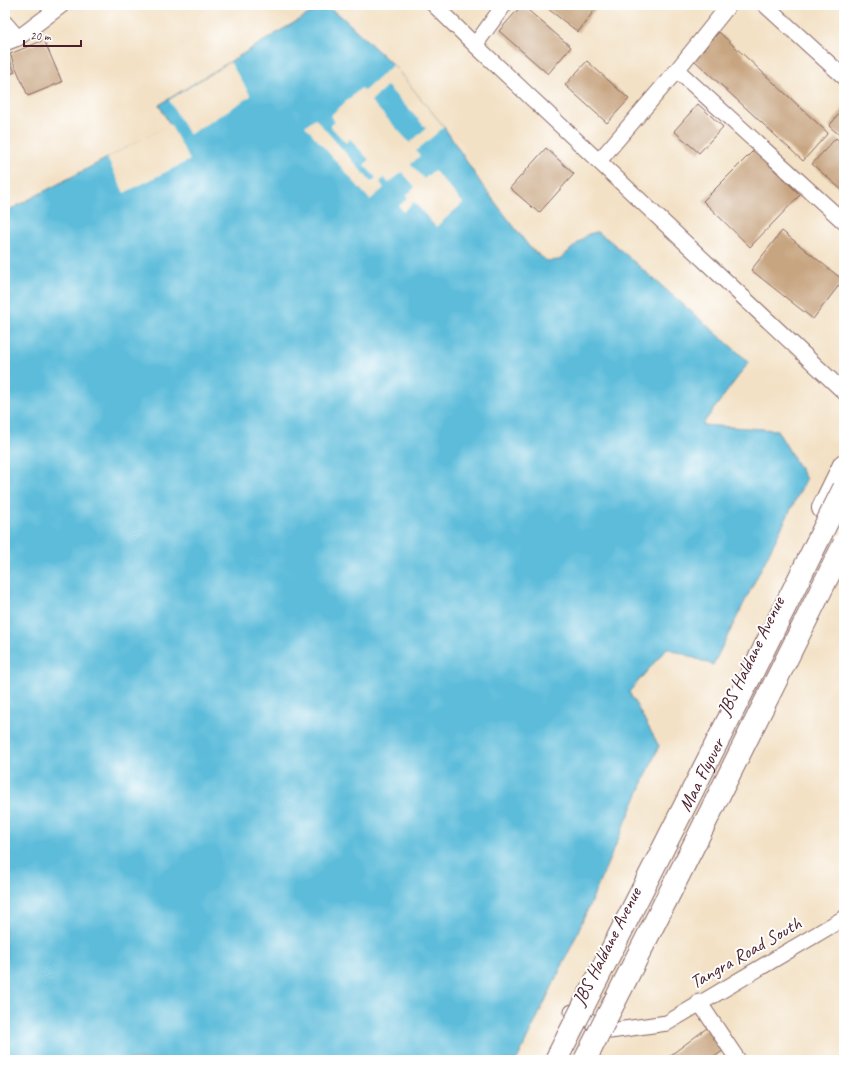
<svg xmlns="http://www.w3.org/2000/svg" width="849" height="1065" viewBox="0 0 849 1065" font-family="Caveat,sans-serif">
<rect width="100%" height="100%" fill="#fff"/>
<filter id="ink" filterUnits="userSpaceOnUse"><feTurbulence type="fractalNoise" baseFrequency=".025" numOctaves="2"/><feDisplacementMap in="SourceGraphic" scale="8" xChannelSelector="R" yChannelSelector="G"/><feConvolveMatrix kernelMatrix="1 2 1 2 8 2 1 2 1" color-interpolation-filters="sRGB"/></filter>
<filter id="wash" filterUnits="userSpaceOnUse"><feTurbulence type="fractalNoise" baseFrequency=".012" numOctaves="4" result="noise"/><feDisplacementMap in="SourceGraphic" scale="16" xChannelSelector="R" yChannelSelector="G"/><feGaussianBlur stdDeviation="0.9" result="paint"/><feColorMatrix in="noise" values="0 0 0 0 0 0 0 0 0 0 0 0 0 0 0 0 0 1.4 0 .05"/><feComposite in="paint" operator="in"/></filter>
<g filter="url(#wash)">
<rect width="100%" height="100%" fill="#f3e1c5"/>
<path fill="#5bbcda" stroke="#526e82" d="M328,8l13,8 52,49 51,62 38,58 49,64 16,12 12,-1 29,-26 9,-2 12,8 140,122 -47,63 75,5 29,49 -93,186 -46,-17 -38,44 30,54 -87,199 -55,115h-512v-848l165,-87 -11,-20 126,-77 29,-17z"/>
<g fill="#f3e1c5" fill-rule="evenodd">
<path d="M230,62l21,34 -62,39 -20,-35z"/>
<path d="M393,65l51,62 -28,24 4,5 -9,8 13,15 10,-9 29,33 -27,24 -22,-25 -11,10 -4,-6 9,-8 -2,-2 9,-9 -13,-15 -13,11 -5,-5 -4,4 4,6 -14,12 -65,-74 10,-8 56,64 5,-4 -12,-13 5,-5 -19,-21 -4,4 -16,-17 5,-4 -5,-6 31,-28 3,3zM387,86l39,42 -16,15 -39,-42z"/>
<path d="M170,124l20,36 -66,33 -17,-35z"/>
</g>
<g id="blocks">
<g fill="#c8a581">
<path d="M522,5l49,42 -23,27 -49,-43z"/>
<path d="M543,5h51l3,2 -19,25z"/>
<path d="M719,32l109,101 -25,28 -109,-101z"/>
<path d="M44,40l18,42 -34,14 -18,-42z"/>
<path d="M7,54l8,18 -10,4v-21z"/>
<path d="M587,61l42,38 -22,24 -42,-38z"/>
<path d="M698,104l25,23 -24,26 -25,-22z"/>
<path d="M844,108v31l-15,-13z"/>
<path d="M836,138l8,7v47l-32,-28z"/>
<path d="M546,148l28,26 -35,39 -29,-25z"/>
<path d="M754,150l46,45 -50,52 -47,-46z"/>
<path d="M782,231l61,49 -30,39 -62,-49z"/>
<path d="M707,1028l17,22 -14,10h-46z"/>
</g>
</g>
</g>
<g filter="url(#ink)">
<use href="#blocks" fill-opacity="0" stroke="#856361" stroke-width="1"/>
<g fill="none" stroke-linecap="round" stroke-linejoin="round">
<defs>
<g id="street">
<path d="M434,5l41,40 29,-40"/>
<path d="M765,5l79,72"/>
<path d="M5,23l13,15"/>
<path d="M5,43l13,-5 44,-33"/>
<path d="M475,45l369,347"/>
<path d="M677,70l167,152"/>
<path d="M599,161l78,-91 52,-65"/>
<path d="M699,1002l39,58"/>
<path d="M572,1012l38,19 57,-8 177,-105"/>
</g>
<path id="primary" d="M823,508l21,-43"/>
</defs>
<use href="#street" stroke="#856361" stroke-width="17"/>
<use href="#primary" stroke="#856361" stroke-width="24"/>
<use href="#street" stroke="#fff" stroke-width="15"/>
<use href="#primary" stroke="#fff" stroke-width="22"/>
<defs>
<g id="highway-bridge">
<path id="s1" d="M556,1060l196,-387 92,-185"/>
<path d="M585,1060l112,-221 147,-295"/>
</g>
</defs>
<use href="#highway-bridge" stroke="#856361" stroke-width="24" stroke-linecap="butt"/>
<use href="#highway-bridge" stroke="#fff" stroke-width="22"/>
</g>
</g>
<g text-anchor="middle" stroke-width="4" stroke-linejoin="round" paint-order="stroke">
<g font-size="19" fill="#4a1f2b" stroke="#fff">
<text transform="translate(750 656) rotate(-64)" y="7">JBS Haldane Avenue</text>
<text dy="7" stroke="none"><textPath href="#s1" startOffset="320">Maa Flyover</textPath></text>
<text transform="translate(606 946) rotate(-63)" y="7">JBS Haldane Avenue</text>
<text transform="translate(745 952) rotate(-30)" y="7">Tangra Road South</text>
</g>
</g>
<rect width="849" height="1065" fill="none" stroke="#fff" stroke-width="20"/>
<path d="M24 40v6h57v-6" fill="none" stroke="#4a1f2b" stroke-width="2"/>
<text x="30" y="40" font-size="12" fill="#4a1f2b" stroke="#ffffff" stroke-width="3" paint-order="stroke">20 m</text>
</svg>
